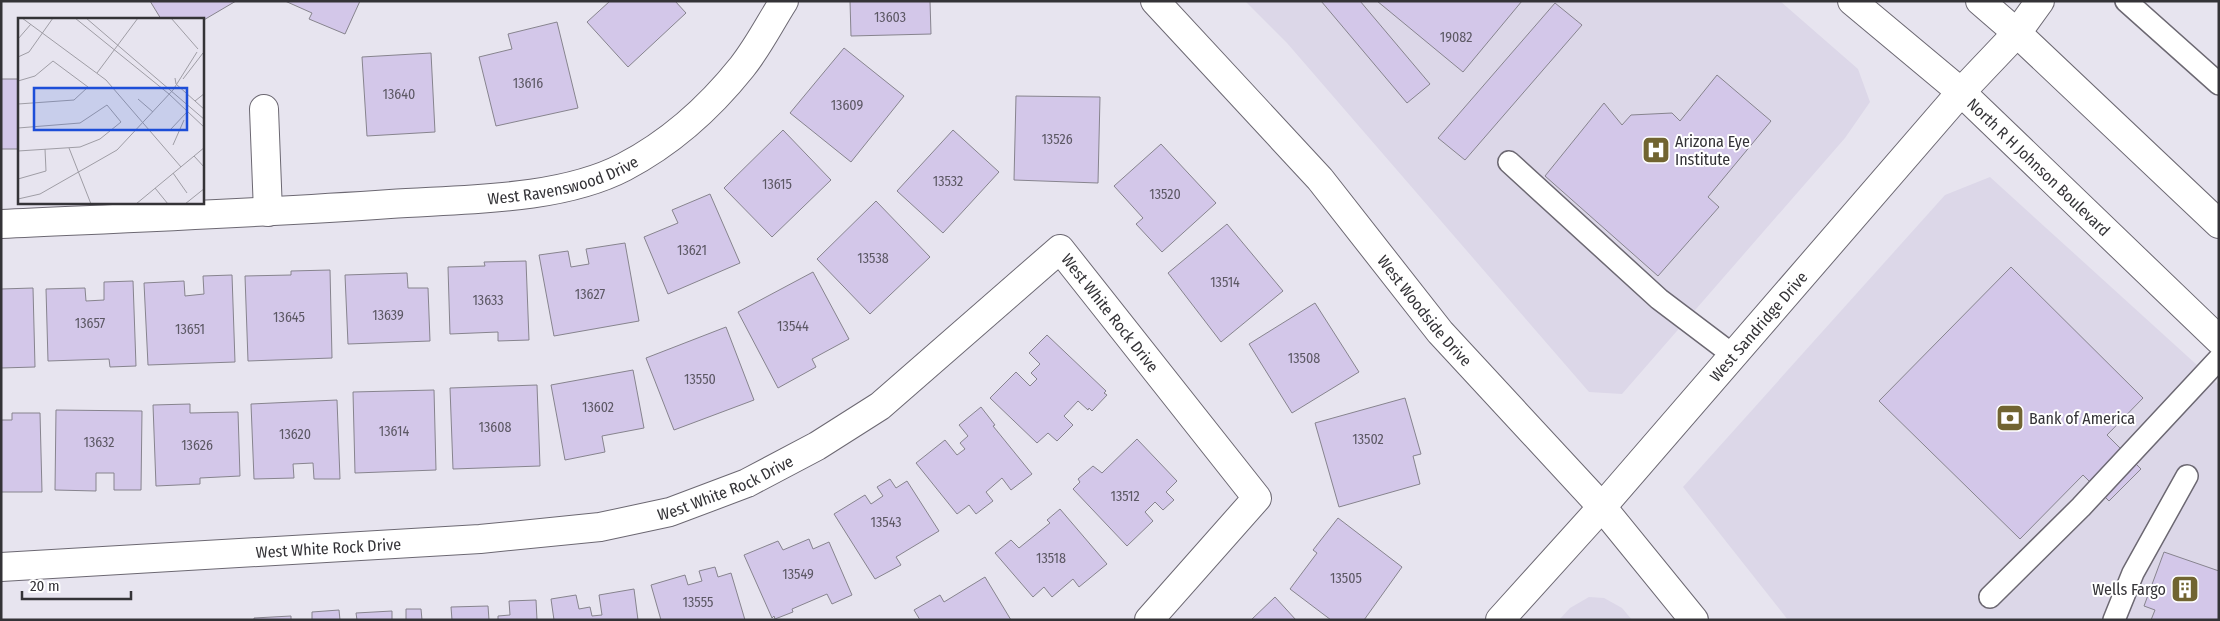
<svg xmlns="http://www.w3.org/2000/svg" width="2220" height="621" viewBox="0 0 2220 621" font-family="'Fira Sans Condensed',sans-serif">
<rect width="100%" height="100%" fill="#e7e4ef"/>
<g fill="#dcd7e8">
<path d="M1245,1h535l78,68 12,33 -25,36 -223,256 -33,-2 -302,-349z"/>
<path d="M1990,177l229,208v235h-431l-105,-133 262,-292z"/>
<path d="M1589,597l15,1 18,10 10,12h-73l11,-12z"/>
</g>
<g fill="#d3c7e9" stroke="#87848e">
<path d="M150,1h86l-34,20v-2h-41z"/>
<path d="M285,1h75l-15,33 -36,-15 3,-6z"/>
<path d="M610,1h65l11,12 -58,54 -41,-45z"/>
<path d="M850,1h80l1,33 -80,2z"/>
<path d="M1321,1h39l70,83 -23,19z"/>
<path d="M1377,1h145l-59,71z"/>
<path d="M1555,3l27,22 -117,135 -27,-22z"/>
<path d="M557,22l21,86 -82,18 -17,-69 33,-8 -4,-15z"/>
<path d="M844,48l60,48 -53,66 -61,-49z"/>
<path d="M431,53l4,79 -68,4 -5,-79z"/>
<path d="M1717,75l54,46 -63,76 11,10 -61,69 -113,-100 59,-73 18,22 9,-10 41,-2 8,8z"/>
<rect x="1" y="79" width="18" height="70"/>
<path d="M1016,96l84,1 -2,86 -84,-3z"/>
<path d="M783,130l48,50 -59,57 -48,-49z"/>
<path d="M953,130l46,42 -56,61 -46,-42z"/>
<path d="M1161,144l55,59 -54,49 -26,-28 7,-6 -29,-32z"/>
<path d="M710,194l30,69 -72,31 -24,-57 34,-14 -6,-13z"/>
<path d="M876,201l54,56 -60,57 -53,-55z"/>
<path d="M1227,224l56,67 -62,51 -53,-69z"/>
<path d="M625,243l14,78 -85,15 -15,-81 29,-4 3,16 18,-3 -3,-15z"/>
<path d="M526,261l3,79 -31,1v-9l-48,2 -2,-67 37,-1 -1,-4z"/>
<path d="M2011,267l132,131 -36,37 34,34 -32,32 -26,-26 -63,64 -141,-138z"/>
<path d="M330,270l2,88 -84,3 -3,-85 46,-1v-4z"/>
<path d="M813,272l36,67 -37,20 4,8 -38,21 -40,-76z"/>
<path d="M407,273l1,15h20l2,53 -82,3 -3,-69z"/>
<path d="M232,275l3,87 -87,3 -4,-82 40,-2 1,15 19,-2 -1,-18z"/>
<path d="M133,281l3,85 -26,1 -1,-8 -61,2 -2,-72 39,-1 1,13 18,-1v-18z"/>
<path d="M33,288l2,79 -34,1v-79z"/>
<path d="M1315,303l44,69 -67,41 -43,-69z"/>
<path d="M726,327l28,73 -80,30 -28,-72z"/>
<path d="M1047,335l59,56 -2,2 3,2 -15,16 -3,-3 -1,2 -10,-9 -14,15 9,9 -16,16 -9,-8 -11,10 -47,-45 26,-26 14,14 7,-7 -6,-6 9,-9 -11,-11z"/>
<path d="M633,370l11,58 -42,8 3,16 -40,8 -14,-75z"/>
<path d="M537,385l3,81 -87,3 -3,-81z"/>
<path d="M434,390l2,80 -81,3 -2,-81z"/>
<path d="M1405,398l16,56 -8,2 7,28 -81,23 -24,-84z"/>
<path d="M337,400l3,79h-26l-1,-16 -20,1 1,14 -40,1 -3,-75z"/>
<path d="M190,404v9l48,-1 2,64 -40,2v6l-44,2 -3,-81z"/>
<path d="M981,407l14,18 -2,1 39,48 -21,16 -9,-12 -16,14 7,9 -17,13 -7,-9 -12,9 -41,-51 29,-23 12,15 8,-6 -5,-6 8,-7 -9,-11z"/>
<path d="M56,410l86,1 -1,79h-27v-17h-18v18l-41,-1z"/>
<path d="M12,413h28l2,79h-41v-72h11z"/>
<path d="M1137,439l40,42 -11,11 8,8 -11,10 -8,-8 -10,10 8,9 -26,25 -54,-57 7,-7 -2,-3 15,-13 9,7z"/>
<path d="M890,479l6,9 11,-7 32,50 -43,26 5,8 -26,14 -41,-65 31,-19 6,9 12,-8 -6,-9z"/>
<path d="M1060,509l47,55 -28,23 -6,-8 -21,18 -8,-10 -11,10 -38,-44 16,-13 8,8 31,-25 -3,-3z"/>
<path d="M1338,518l64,49 -38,53h-33l-41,-31 27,-36 -4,-3z"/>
<path d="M809,539l4,10 16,-7 23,53 -20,9 -5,-10 -35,15 1,3 -18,7 -1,-3 -2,2 -28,-63 34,-14 5,9z"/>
<path d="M2164,552l55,19v49h-68l4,-10 -11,-4z"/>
<path d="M715,567l3,10 13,-4 14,47h-84l-10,-35 34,-10 3,10 14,-4 -3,-10z"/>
<path d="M985,577l26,43h-91l-6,-10 26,-15 4,7z"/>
<path d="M634,589l4,31h-84l-3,-21 25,-4 3,14 11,-2 2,9 10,-1 -3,-20z"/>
<path d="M1275,597l21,23h-45z"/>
<path d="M536,600l1,20h-39v-4l12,-1 -1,-14z"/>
<path d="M488,606l1,14h-37l-1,-13z"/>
<path d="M406,609h15l1,11h-16z"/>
<path d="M339,610l1,10h-28v-8z"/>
<path d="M392,611v9h-35l-1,-7z"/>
<path d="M291,616v4h-37v-2z"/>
</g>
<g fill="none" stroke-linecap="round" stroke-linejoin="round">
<defs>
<g id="lane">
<path d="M2126,1l93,83"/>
<path d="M1509,162l150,137 74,56"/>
<path d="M1990,597l91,-90 138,-148"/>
<path d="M2114,620l19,-47 54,-97"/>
</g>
<g id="street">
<path id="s1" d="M1155,1l165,178 120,153 162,175 92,113"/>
<path d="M264,109l4,103"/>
<path id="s2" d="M1,224c130,-6 260,-11 389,-20 72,-5 169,-3 234,-37 46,-24 86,-60 118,-100 16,-20 28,-44 42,-66"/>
<path id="s3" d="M1,567l479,-28 120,-12 70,-15 77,-29 70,-37 63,-40 180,-157 197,249 -108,122"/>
<path id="s4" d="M1500,620l102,-113 359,-415 56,-59 23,-32"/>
</g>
<g id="secondary">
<path id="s5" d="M1852,1l109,91 258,248"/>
<path d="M1980,1l37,32 202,191"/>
</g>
</defs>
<use href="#lane" stroke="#6c6872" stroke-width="24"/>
<use href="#street" stroke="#6c6872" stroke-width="30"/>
<use href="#secondary" stroke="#6c6872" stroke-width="30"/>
<use href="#lane" stroke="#fff" stroke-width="21"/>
<use href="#street" stroke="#fff" stroke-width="28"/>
<use href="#secondary" stroke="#fff" stroke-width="28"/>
</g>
<defs>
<symbol id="hospital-square" viewBox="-11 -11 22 22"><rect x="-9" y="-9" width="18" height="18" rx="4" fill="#716431" stroke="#fff"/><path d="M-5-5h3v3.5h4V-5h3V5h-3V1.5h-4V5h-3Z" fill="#fff"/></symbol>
<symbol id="bank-square" viewBox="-11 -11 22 22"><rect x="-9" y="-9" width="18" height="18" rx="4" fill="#716431" stroke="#fff"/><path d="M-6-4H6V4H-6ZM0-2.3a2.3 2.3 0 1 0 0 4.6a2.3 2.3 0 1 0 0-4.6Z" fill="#fff"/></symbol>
<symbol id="building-square" viewBox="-11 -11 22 22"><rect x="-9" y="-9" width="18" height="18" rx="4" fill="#716431" stroke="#fff"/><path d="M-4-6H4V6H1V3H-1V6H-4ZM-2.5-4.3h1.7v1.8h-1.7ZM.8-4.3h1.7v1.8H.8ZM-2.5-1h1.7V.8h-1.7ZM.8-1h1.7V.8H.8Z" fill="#fff"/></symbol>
</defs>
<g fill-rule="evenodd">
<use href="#hospital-square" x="1640" y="134" width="32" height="32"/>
<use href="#bank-square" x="1994" y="402" width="32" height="32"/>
<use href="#building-square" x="2169" y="573" width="32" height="32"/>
</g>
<g text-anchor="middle" stroke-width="4" stroke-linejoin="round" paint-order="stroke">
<g font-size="14" fill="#5c5864">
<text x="890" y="22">13603</text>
<text x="1456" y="42">19082</text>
<text x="528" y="88">13616</text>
<text x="399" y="99">13640</text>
<text x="847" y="110">13609</text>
<text x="1057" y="144">13526</text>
<text x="948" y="186">13532</text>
<text x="777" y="189">13615</text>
<text x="1165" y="199">13520</text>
<text x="692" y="255">13621</text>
<text x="873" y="263">13538</text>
<text x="1225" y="287">13514</text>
<text x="590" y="299">13627</text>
<text x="488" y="305">13633</text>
<text x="388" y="320">13639</text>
<text x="289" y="322">13645</text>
<text x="90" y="328">13657</text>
<text x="793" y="331">13544</text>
<text x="190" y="334">13651</text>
<text x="1304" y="363">13508</text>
<text x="700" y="384">13550</text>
<text x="598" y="412">13602</text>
<text x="495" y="432">13608</text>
<text x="394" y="436">13614</text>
<text x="295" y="439">13620</text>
<text x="1368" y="444">13502</text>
<text x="99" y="447">13632</text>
<text x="197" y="450">13626</text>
<text x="1125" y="501">13512</text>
<text x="886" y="527">13543</text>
<text x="1051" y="563">13518</text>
<text x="798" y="579">13549</text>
<text x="1346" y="583">13505</text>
<text x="698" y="607">13555</text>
</g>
<g font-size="16" fill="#343337" stroke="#fff" text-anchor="start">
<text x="1675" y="147">Arizona Eye<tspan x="1675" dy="18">Institute</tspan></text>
<text x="2029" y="424">Bank of America</text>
<text x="2166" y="595" text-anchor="end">Wells Fargo</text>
</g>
<g font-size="16" fill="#343337" stroke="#fff">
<text dy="6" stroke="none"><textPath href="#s5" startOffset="250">North R H Johnson Boulevard</textPath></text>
<text dy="6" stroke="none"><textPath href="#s2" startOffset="565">West Ravenswood Drive</textPath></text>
<text dy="6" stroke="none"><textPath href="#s1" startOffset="411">West Woodside Drive</textPath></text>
<text dy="6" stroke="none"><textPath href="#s3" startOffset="1228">West White Rock Drive</textPath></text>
<text dy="6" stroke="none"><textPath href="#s4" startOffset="391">West Sandridge Drive</textPath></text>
<text dy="6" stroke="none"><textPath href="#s3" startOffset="732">West White Rock Drive</textPath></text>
<text dy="6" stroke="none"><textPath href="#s3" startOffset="328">West White Rock Drive</textPath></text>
</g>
</g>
<g transform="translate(18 18)">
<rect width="186" height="186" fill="#e7e4ef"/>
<path fill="none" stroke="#9f9da5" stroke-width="1" d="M4,0l84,62 75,87M57,0l94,76 36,34M68,0l119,102M153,0l27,31M0,21l13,-15M0,39l11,-5 24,-34M79,55l41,-55M157,60l1,6 19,17M165,61l20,-26M0,63l17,-5 18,-15 35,26 -14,13 -56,4M187,75l-10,8 10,9M120,81l15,13M0,110l62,-5 27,-18 14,17 -21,17 -20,8 -62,4M153,111l16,-17M155,127l11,-25M51,130l22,56M176,138l11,12M155,155l14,20M0,161l28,-8 -1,-22M137,170l13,16M0,181l22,-5 77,-44 56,-60 24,-38M118,186l69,-57M167,186l20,-16"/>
<path fill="#1d4ed8" fill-opacity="0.15" stroke="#1d4ed8" stroke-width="2.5" d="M16,70h153v42h-153z"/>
<rect width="186" height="186" fill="none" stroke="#343337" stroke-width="2.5"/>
</g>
<rect width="2220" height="621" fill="none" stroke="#343337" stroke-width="5"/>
<path d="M22 591v8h109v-8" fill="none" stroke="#343337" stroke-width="2.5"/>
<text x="30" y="591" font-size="15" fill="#343337" stroke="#ffffff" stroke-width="4" paint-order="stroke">20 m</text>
</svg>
